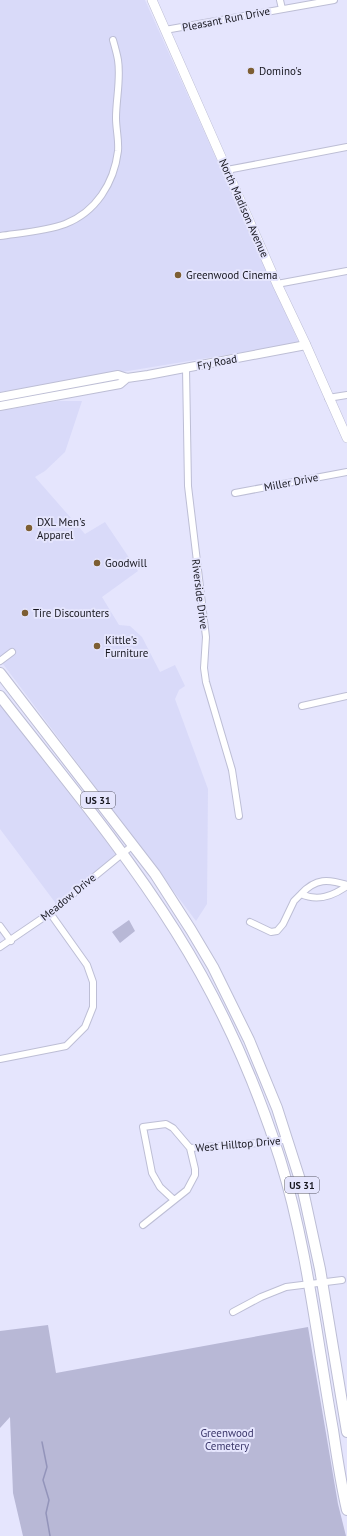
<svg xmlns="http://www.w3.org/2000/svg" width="347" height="1536" viewBox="0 0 347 1536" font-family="'PT Sans',sans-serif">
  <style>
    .built { fill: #d9daf9 }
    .green { fill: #b8b8d6 }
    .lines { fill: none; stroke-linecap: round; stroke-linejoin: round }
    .stream { stroke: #9394ba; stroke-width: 1.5 }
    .minor-casing { stroke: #bdbed5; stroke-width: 8 }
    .tertiary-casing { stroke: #bdbed5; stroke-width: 10 }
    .secondary-casing { stroke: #bdbed5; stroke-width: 10 }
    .primary-casing { stroke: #bdbed5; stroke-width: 12 }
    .minor { stroke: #fff; stroke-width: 6 }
    .tertiary { stroke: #fff; stroke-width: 8 }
    .secondary { stroke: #fff; stroke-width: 9 }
    .primary { stroke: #fff; stroke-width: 10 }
    .poi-dot { fill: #7d5e33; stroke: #e5e5fd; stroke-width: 1.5 }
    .labels { text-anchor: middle; stroke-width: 4; stroke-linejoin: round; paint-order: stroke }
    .shield { fill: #e5e5fd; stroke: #555562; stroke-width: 1 }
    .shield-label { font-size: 10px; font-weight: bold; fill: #17171f }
    .street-label { font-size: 11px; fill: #17171f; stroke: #e5e5fd }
    .poi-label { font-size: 11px; fill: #17171f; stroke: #e5e5fd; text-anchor: start }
    .park-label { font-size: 11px; fill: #3a3669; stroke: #e5e5fd }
  </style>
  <rect width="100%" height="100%" fill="#e5e5fd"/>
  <path class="built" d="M 0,0 L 145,0 L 299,343 L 0,392 Z
    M 58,401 L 82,401 L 65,452 L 45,471 L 35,477 L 85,534 L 105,522 L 138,571 L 102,597 L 119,625 L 130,626 L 142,637 L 160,672 L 175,665 L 185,686 L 179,690 L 175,699 L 208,789 L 207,904 L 196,921 L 0,660 L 0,411 Z
    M 0,704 L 116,854 L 57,905 L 0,829 Z"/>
  <path class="green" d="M 129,920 L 135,931 L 120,943 L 112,932 Z
    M 48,1325 L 56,1373 L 308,1327 L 338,1504 L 346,1536 L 23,1536 L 13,1493 L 10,1417 L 0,1428 L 0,1331 Z"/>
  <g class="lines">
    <path class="stream" d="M 42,1442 L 47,1467 L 43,1480 L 49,1500 L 46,1513 L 50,1536"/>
    <g class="minor-casing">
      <path id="minor" d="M 280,0 L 282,9
        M 165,30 L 334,0
        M 227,170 L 347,147
        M 0,236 C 20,233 47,231 65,224 C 96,212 114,183 118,151 C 119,140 116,129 116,118 C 116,99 121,79 118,60 C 117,54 115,47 113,40
        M 277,284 L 347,271
        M 186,368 L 188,486 L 206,637 L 204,668 L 206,682 L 232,770 L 239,816
        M 328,398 L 347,395
        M 235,493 L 347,472
        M 0,661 L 12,652
        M 302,706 L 347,696
        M 347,885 C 328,879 316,878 301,894 C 318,902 333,896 347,886
        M 250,922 L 271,932 L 277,931 L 283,924 L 294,901 L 301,894
        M 0,926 L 11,941
        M 0,947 L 50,913 L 133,845
        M 0,1059 L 66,1046 L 85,1027 L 93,1007 L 93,982 L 87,965 L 50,913
        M 190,1148 L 273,1142 L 287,1139
        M 143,1225 L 187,1190 L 195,1175 L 195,1169 L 190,1148 L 173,1128 L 166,1124 L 143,1127 L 152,1173 L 160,1187 L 174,1200
        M 233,1312 L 261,1297 L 286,1287 L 342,1280"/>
    </g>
    <g class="tertiary-casing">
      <path id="tertiary" d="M 0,397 L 118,375 L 127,378 L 148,375 L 306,345
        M 0,406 L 120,384 L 127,378"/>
    </g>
    <g class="secondary-casing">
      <path id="secondary" d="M 152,0 L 277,284 L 306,345 L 347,438"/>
    </g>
    <g class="primary-casing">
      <path id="primary" d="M 0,673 L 155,874 L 191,930 L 213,967 L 249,1040 L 277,1108 L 302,1186 L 320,1269 L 347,1432
        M 0,696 C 60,773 124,849 176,932 C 220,1002 255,1080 280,1159 C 307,1245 317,1341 333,1430 C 337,1457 341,1484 347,1510"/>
    </g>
    <use href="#minor" class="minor"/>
    <use href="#tertiary" class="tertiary"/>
    <use href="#secondary" class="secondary"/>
    <use href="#primary" class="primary"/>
  </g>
  <g class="poi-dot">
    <circle cx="251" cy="71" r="4"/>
    <circle cx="178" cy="275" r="4"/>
    <circle cx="29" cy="528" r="4"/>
    <circle cx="97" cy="563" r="4"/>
    <circle cx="25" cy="613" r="4"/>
    <circle cx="97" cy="646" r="4"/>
  </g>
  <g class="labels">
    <g class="shield">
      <rect x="81" y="792" width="34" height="16" rx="3"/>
      <rect x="285" y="1177" width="34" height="16" rx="3"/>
    </g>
    <g class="shield-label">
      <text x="98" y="804">US 31</text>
      <text x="302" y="1189">US 31</text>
    </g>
    <g class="street-label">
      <text transform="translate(226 19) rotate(-11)" y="4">Pleasant Run Drive</text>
      <text transform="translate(244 208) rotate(66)" y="4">North Madison Avenue</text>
      <text transform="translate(217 362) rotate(-11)" y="4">Fry Road</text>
      <text transform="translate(291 482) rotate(-11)" y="4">Miller Drive</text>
      <text transform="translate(200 594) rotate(83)" y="4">Riverside Drive</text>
      <text transform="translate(68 897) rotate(-39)" y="4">Meadow Drive</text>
      <text transform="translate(238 1144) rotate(-5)" y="4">West Hilltop Drive</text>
    </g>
    <g class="poi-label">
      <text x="259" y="75">Domino's</text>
      <text x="186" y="279">Greenwood Cinema</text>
      <text x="37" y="526">DXL Men's<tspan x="37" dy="13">Apparel</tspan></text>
      <text x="105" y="567">Goodwill</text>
      <text x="33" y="617">Tire Discounters</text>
      <text x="105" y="644">Kittle's<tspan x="105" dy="13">Furniture</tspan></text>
    </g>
    <g class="park-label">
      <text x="227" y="1437">Greenwood<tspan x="227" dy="13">Cemetery</tspan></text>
    </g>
  </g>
</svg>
